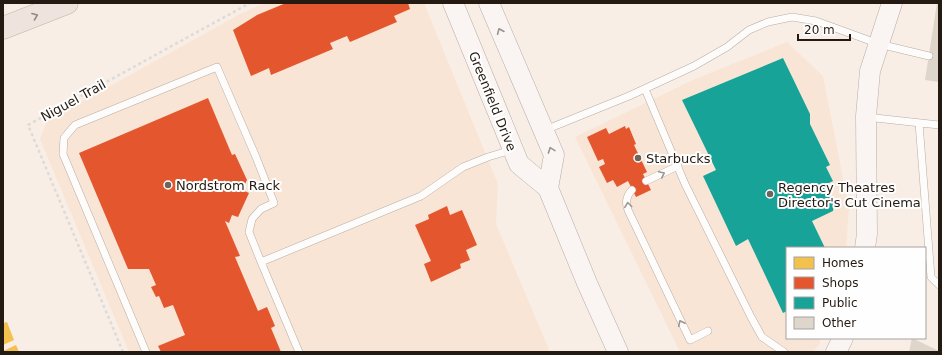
<svg xmlns="http://www.w3.org/2000/svg" width="942" height="355" viewBox="0 0 942 355" font-family="'DejaVu Sans',sans-serif">
  <style>
    .built { fill: #f9e5d5 }
    .homes { fill: #f2c14e }
    .shops { fill: #e4572e }
    .public { fill: #17a398 }
    .building { fill: #ded6ca }
    .lines { fill: none; stroke-linecap: round; stroke-linejoin: round }
    .lane-casing { stroke: #b6ada5; stroke-width: 8 }
    .secondary-casing { stroke: #b6ada5; stroke-width: 21 }
    .highway-casing { stroke: #c0b0a9; stroke-width: 23 }
    .path { stroke: #dedad8; stroke-width: 2.5; stroke-dasharray: 3 3; stroke-linecap: butt }
    .lane { stroke: #fefcfb; stroke-width: 7 }
    .secondary { stroke: #faf5f3; stroke-width: 20 }
    .highway { stroke: #efe3de; stroke-width: 22 }
    .oneway { stroke: #948982 }
    .oneway2 { stroke: #9a928d }
    .oneway3 { stroke: #9c9692 }
    .poi-dot { fill: #6e645c; stroke: #fefefe; stroke-width: 1.5 }
    .labels { text-anchor: middle; stroke-width: 4; stroke-linejoin: round; paint-order: stroke }
    .street-label { font-size: 13px; fill: #241a11; stroke: #fefefe }
    .poi-label { font-size: 13px; fill: #241a11; stroke: #fefefe; text-anchor: start }
  </style>
  <rect width="100%" height="100%" fill="#f8eee6"/>
  <path class="built" d="M 265,3 L 424,3 L 498,184 L 496,224 L 550,352 L 129,352 L 40,139 L 47,121 L 240,14 Z
    M 787,42 L 823,76 L 849,209 L 846,248 L 787,248 L 787,338 L 821,338 L 819,345 L 813,352 L 680,352 L 575,137 L 695,79 Z"/>
  <path class="homes" d="M 7,322 L 14,340 L 3,345 L 3,323 Z
    M 16,345 L 19,352 L 3,352 L 3,351 Z"/>
  <path class="shops" d="M 286,3 L 408,3 L 410,9 L 394,16 L 397,22 L 350,42 L 347,36 L 330,43 L 333,49 L 271,75 L 269,68 L 251,76 L 233,30 L 257,15 Z
    M 208,98 L 232,155 L 235,154 L 247,180 L 242,190 L 249,193 L 238,217 L 232,215 L 229,223 L 225,221 L 240,256 L 235,257 L 258,311 L 267,307 L 275,326 L 271,328 L 281,352 L 161,352 L 158,346 L 185,335 L 173,305 L 164,308 L 159,296 L 156,297 L 151,287 L 156,285 L 149,269 L 128,269 L 79,153 Z
    M 625,126 L 626,129 L 629,127 L 636,144 L 634,145 L 647,172 L 643,174 L 651,190 L 636,197 L 628,181 L 617,187 L 613,180 L 607,183 L 599,167 L 605,164 L 603,159 L 598,161 L 587,137 L 606,128 L 609,134 Z
    M 447,206 L 450,215 L 462,210 L 477,245 L 466,250 L 470,260 L 460,264 L 461,268 L 431,282 L 424,264 L 431,261 L 415,225 L 429,219 L 428,215 Z"/>
  <path class="public" d="M 783,58 L 810,114 L 810,124 L 830,165 L 826,167 L 833,181 L 825,185 L 834,203 L 833,211 L 812,221 L 825,248 L 787,248 L 787,311 L 783,313 L 748,239 L 736,246 L 703,176 L 716,170 L 682,100 Z"/>
  <path class="building" d="M 937,3 L 939,3 L 939,82 L 925,80 Z
    M 912,338 L 939,351 L 939,352 L 909,352 Z"/>
  <g class="lines">
    <g class="lane-casing">
      <path id="lane" d="M 645,89 L 685,184 L 751,317 L 762,337 L 784,352
        M 866,117 L 939,125
        M 919,123 L 931,277 L 939,285
        M 545,130 L 629,96 L 694,66 L 727,47 L 749,30 L 768,22 L 792,17 L 816,21 L 879,44 L 929,56
        M 646,181 L 678,166
        M 632,190 C 626,196 625,202 628,210 L 690,340 L 708,331
        M 261,262 L 421,196 L 463,167 L 488,157 L 511,150
        M 146,352 L 63,154 L 64,138 L 75,125 L 217,67 L 256,157 L 274,203 L 261,209 L 252,219 L 249,232 L 261,262 L 299,352"/>
    </g>
    <g class="secondary-casing">
      <path id="secondary" d="M 453,3 L 519,164 L 548,188 L 587,283 L 618,352
        M 489,3 L 554,155 L 548,188
        M 865,248 L 867,234 L 866,116 L 870,71 L 892,3
        M 836,352 L 843,338"/>
    </g>
    <g class="highway-casing">
      <path id="highway" d="M 3,28 L 67,3"/>
    </g>
    <path class="path" d="M 123,352 L 28,125 L 250,3"/>
    <use href="#lane" class="lane"/>
    <use href="#secondary" class="secondary"/>
    <use href="#highway" class="highway"/>
  </g>
  <defs><path id="oneway-chevron" d="M-2-3.5L2.5 0L-2 3.5" fill="none" stroke-width="1.6" stroke-linecap="round" stroke-linejoin="round"/></defs>
  <use class="oneway" href="#oneway-chevron" transform="translate(35 16) rotate(-21)"/>
  <g class="oneway2">
    <use href="#oneway-chevron" transform="translate(500 31) rotate(-113)"/>
    <use href="#oneway-chevron" transform="translate(551 150) rotate(-110)"/>
  </g>
  <g class="oneway3">
    <use href="#oneway-chevron" transform="translate(662 174) rotate(-25)"/>
    <use href="#oneway-chevron" transform="translate(628 205) rotate(-98)"/>
    <use href="#oneway-chevron" transform="translate(681 323) rotate(-115)"/>
  </g>
  <g class="poi-dot">
    <circle cx="638" cy="158" r="4"/>
    <circle cx="168" cy="185" r="4"/>
    <circle cx="770" cy="194" r="4"/>
  </g>
  <g class="labels">
    <g class="street-label">
      <text transform="translate(73 100) rotate(-29)" y="5">Niguel Trail</text>
      <text transform="translate(493 101) rotate(68)" y="5">Greenfield Drive</text>
    </g>
    <g class="poi-label">
      <text x="646" y="163">Starbucks</text>
      <text x="176" y="190">Nordstrom Rack</text>
      <text x="778" y="192">Regency Theatres<tspan x="778" dy="15">Director's Cut Cinema</tspan></text>
    </g>
  </g>
  <rect width="942" height="355" fill="none" stroke="#241a11" stroke-width="8"/>
  <rect x="786" y="247" width="140" height="92" fill="#fefefe" stroke="#a7a39f"/>
  <rect x="794" y="257" width="20" height="12" fill="#f2c14e" stroke="#a7a39f"/>
  <text x="822" y="267" font-size="12" fill="#241a11">Homes</text>
  <rect x="794" y="277" width="20" height="12" fill="#e4572e" stroke="#a7a39f"/>
  <text x="822" y="287" font-size="12" fill="#241a11">Shops</text>
  <rect x="794" y="297" width="20" height="12" fill="#17a398" stroke="#a7a39f"/>
  <text x="822" y="307" font-size="12" fill="#241a11">Public</text>
  <rect x="794" y="317" width="20" height="12" fill="#ded6ca" stroke="#a7a39f"/>
  <text x="822" y="327" font-size="12" fill="#241a11">Other</text>
  <path d="M798 34v6h52v-6" fill="none" stroke="#241a11" stroke-width="2"/>
  <text x="804" y="34" font-size="12" fill="#241a11" stroke="#fefefe" stroke-width="3" paint-order="stroke">20 m</text>
</svg>
